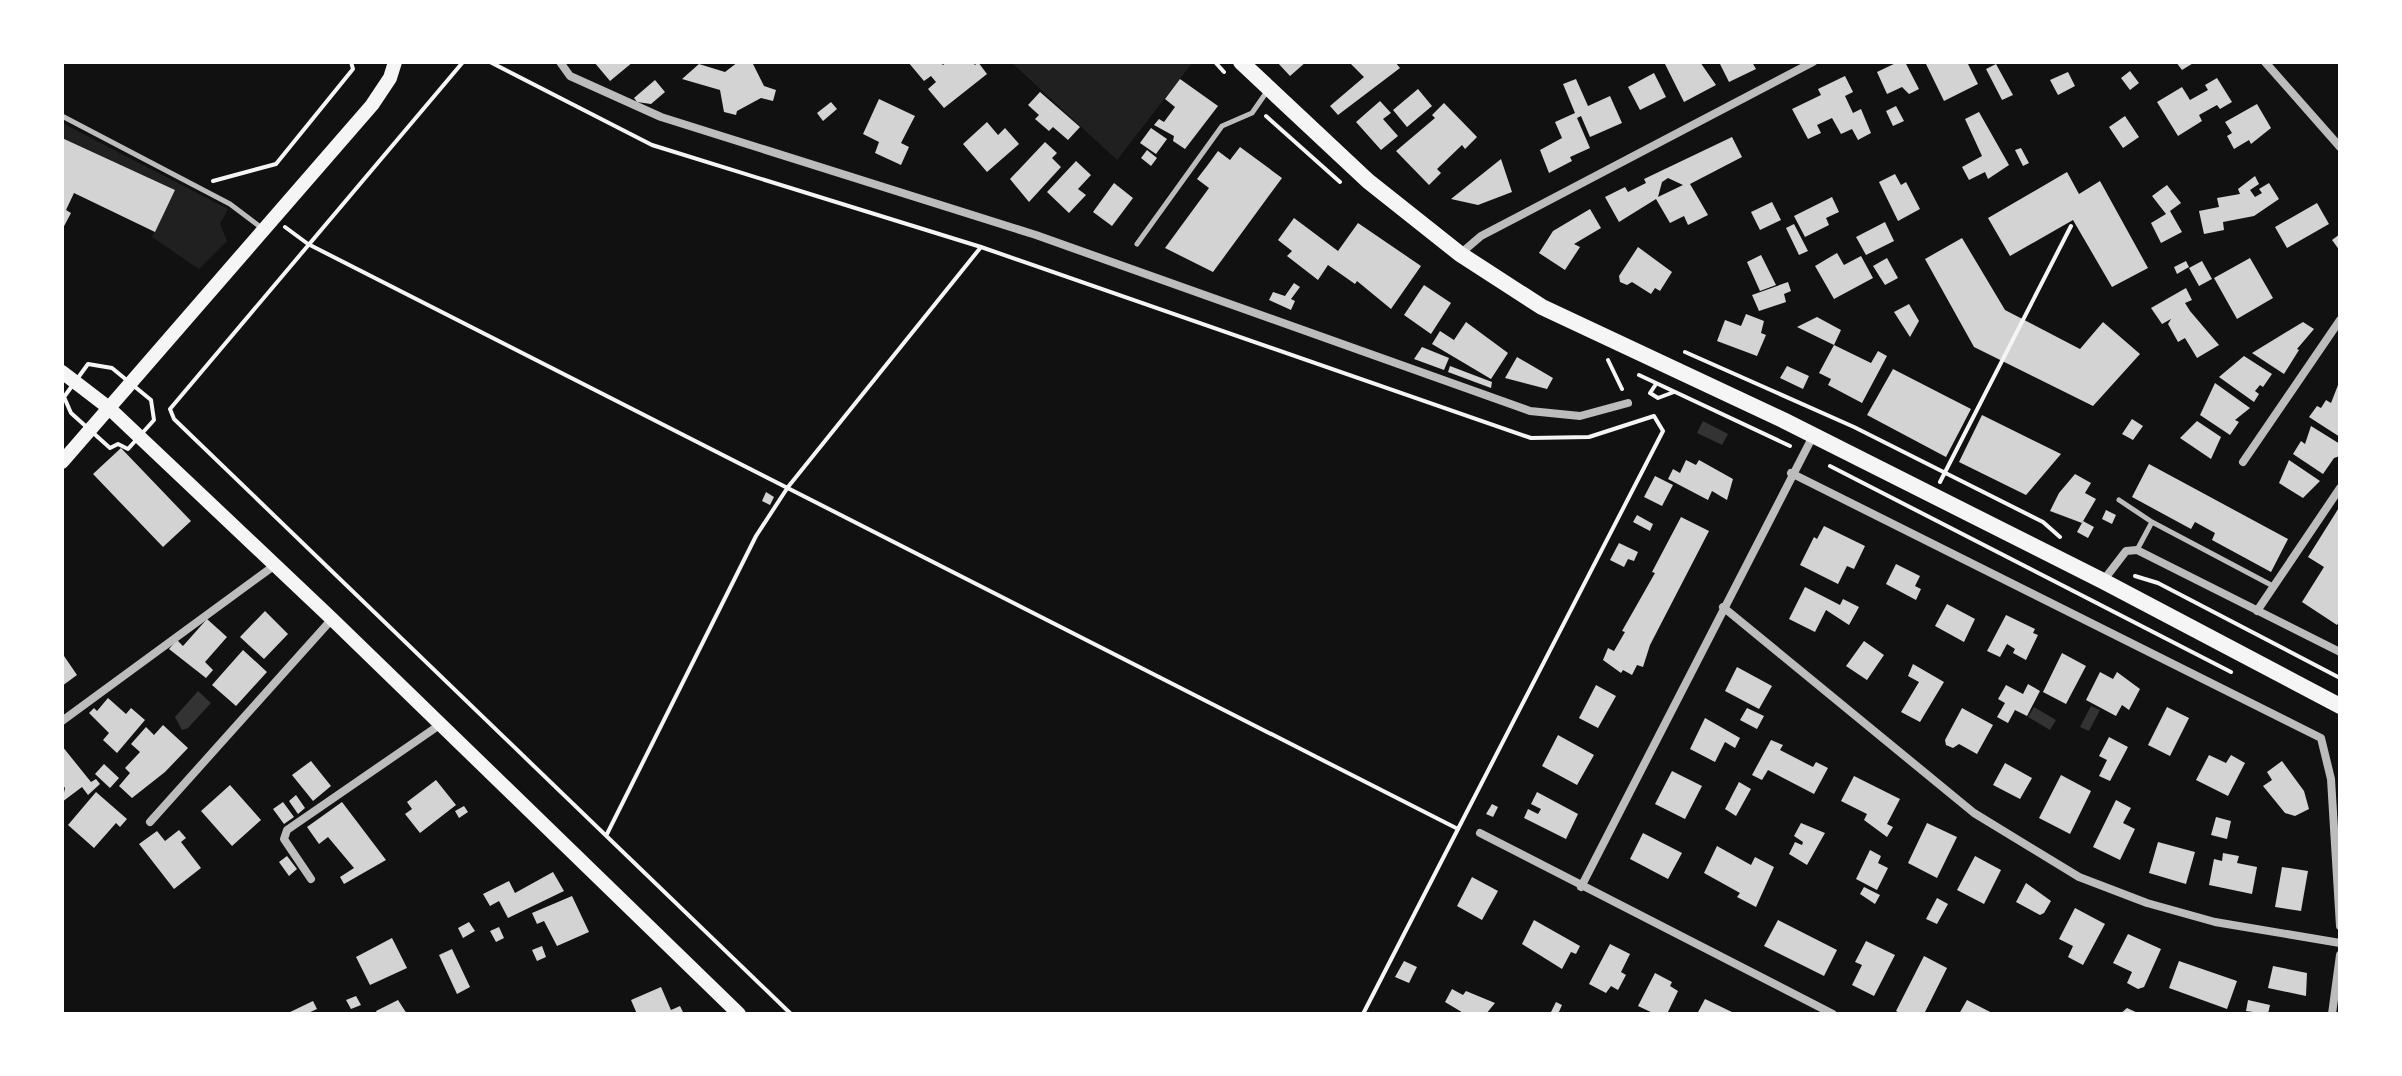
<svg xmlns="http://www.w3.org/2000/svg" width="2402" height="1076" viewBox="0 0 2402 1076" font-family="Manrope,sans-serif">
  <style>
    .green { fill: #202020 }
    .water { fill: #333 }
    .building { fill: #d3d3d3; fill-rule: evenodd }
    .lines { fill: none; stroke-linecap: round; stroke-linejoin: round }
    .path { stroke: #f5f5f5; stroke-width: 4 }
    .service { stroke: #bcbcbc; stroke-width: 5 }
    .minor { stroke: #bcbcbc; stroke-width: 8 }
    .secondary { stroke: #f5f5f5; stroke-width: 14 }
    .primary { stroke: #f5f5f5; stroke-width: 16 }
  </style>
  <rect width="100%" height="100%" fill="#111"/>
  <path class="green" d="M 1011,62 L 1193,62 L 1117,160 Z
    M 62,123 L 228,209 L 220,224 L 227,241 L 199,269 L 152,237 L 175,190 L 62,138 Z"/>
  <path class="water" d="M 1703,421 L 1728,434 L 1722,445 L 1697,433 Z
    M 198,691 L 211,703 L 188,728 L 182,730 L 175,717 Z
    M 2091,706 L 2100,710 L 2089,731 L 2080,727 Z
    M 2034,707 L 2056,720 L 2050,730 L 2028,717 Z"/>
  <path class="building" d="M 594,62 L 633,62 L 610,81 Z
    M 738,62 L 752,62 L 764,86 L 776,90 L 773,101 L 761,98 L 737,111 L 736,115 L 724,112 L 720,90 L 682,79 L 699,64 L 725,72 Z
    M 908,62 L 940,62 L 943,65 L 947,62 L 972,62 L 975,65 L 978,62 L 987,74 L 944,108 L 928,89 L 936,82 L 931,76 L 924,81 Z
    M 1277,62 L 1306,62 L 1290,76 Z
    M 1349,62 L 1395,62 L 1400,68 L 1338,115 L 1330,106 L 1364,77 Z
    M 1664,62 L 1700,62 L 1716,85 L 1684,102 Z
    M 1719,62 L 1752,62 L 1756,69 L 1729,82 Z
    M 1898,62 L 1905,62 L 1919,89 L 1909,94 L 1902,87 L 1887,94 L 1877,72 Z
    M 1925,62 L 1967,62 L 1978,84 L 1944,101 Z
    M 2176,62 L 2195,62 L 2182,70 Z
    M 1996,64 L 2013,95 L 2002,100 L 1986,69 Z
    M 2130,71 L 2139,83 L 2130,90 L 2121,78 Z
    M 2068,72 L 2075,86 L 2058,95 L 2050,80 Z
    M 1654,73 L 1666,97 L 1640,110 L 1628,87 Z
    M 1845,76 L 1853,92 L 1845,96 L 1853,113 L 1861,109 L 1871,133 L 1858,140 L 1852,129 L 1841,134 L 1832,118 L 1817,125 L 1821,133 L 1808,139 L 1792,109 L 1821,95 L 1818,89 Z
    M 2217,78 L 2232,102 L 2220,109 L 2217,105 L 2199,115 L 2202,121 L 2178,136 L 2157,102 L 2182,87 L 2190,100 L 2208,90 L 2205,85 Z
    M 1180,79 L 1218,106 L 1185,149 L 1173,141 L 1174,136 L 1154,125 L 1159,119 L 1164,122 L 1175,107 L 1165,99 Z
    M 1576,79 L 1588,106 L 1610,96 L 1622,123 L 1590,137 L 1581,116 L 1577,118 L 1590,148 L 1570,157 L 1572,161 L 1549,173 L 1540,150 L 1562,138 L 1555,122 L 1575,113 L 1563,84 Z
    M 655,80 L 665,92 L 651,104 L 637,102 L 634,98 Z
    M 1418,89 L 1432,106 L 1407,127 L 1393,110 Z
    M 1040,92 L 1080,127 L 1068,140 L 1053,127 L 1049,131 L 1035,119 L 1039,115 L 1028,105 Z
    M 879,99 L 915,116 L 901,143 L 909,147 L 901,165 L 875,153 L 879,142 L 863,134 Z
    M 1380,101 L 1391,113 L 1383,119 L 1398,136 L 1381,150 L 1356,122 Z
    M 831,102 L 837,109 L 823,121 L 817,113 Z
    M 1444,103 L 1477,137 L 1465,149 L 1462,145 L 1437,169 L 1441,173 L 1429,185 L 1396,151 L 1435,118 L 1432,115 Z
    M 2257,104 L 2271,128 L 2251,144 L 2249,140 L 2234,149 L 2227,136 L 2232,133 L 2225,122 Z
    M 1896,106 L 1904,121 L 1893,126 L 1886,111 Z
    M 1979,112 L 2009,165 L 1988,179 L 1985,172 L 1969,180 L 1962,167 L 1982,156 L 1965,119 Z
    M 2125,116 L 2139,137 L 2123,148 L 2109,127 Z
    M 987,122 L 998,135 L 1005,128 L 1019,144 L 987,172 L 963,144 Z
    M 1151,128 L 1167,139 L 1156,154 L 1140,143 Z
    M 1732,137 L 1742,157 L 1690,184 L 1708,215 L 1688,225 L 1684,216 L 1670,223 L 1656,199 L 1619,222 L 1605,197 L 1625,187 L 1628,192 L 1646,183 L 1644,179 ZM 1668,178 L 1683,185 L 1658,197 L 1662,182 Z
    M 62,138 L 175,190 L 155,232 L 74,193 L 66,210 L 71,213 L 62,230 Z
    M 1045,142 L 1057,153 L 1052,158 L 1061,167 L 1029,202 L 1010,179 Z
    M 1240,147 L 1282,178 L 1213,272 L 1165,248 L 1209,188 L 1197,179 L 1207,166 L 1218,151 L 1230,160 Z
    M 2021,148 L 2029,163 L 2023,166 L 2015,150 Z
    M 1147,150 L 1157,158 L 1151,166 L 1141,158 Z
    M 1501,159 L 1512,192 L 1478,205 L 1451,199 Z
    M 1076,161 L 1091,175 L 1078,189 L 1086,195 L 1069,213 L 1047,192 Z
    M 2067,172 L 2079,194 L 2100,181 L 2148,268 L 2112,287 L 2073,220 L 2010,256 L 1988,218 Z
    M 1895,174 L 1901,185 L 1906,182 L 1920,209 L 1898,221 L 1879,182 Z
    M 2255,176 L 2259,184 L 2250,190 L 2255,197 L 2262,193 L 2259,189 L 2269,183 L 2279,199 L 2254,216 L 2223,222 L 2224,230 L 2204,234 L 2199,211 L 2219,207 L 2217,198 L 2240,194 L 2238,189 Z
    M 1114,183 L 1133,198 L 1112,226 L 1093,212 Z
    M 2167,185 L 2181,203 L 2170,211 L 2182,232 L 2161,243 L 2151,223 L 2166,214 L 2152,196 Z
    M 1832,197 L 1839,212 L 1826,218 L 1829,225 L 1805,237 L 1794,216 Z
    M 1772,202 L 1781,220 L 1760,230 L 1751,212 Z
    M 2317,203 L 2329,224 L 2287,248 L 2275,227 Z
    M 1590,209 L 1601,228 L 1574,244 L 1580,247 L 1565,270 L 1539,253 L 1553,231 Z
    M 1294,218 L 1338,251 L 1358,223 L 1421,266 L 1391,309 L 1357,281 L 1355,284 L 1328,265 L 1318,280 L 1287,256 L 1292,251 L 1278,240 Z
    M 1885,222 L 1894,241 L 1866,255 L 1856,237 Z
    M 1794,224 L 1808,251 L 1799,255 L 1786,228 Z
    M 2340,234 L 2340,251 L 2332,240 Z
    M 1962,238 L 2005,310 L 2080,349 L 2103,322 L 2140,354 L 2093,406 L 1974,347 L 1925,259 Z
    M 1638,247 L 1672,272 L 1660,291 L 1655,288 L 1651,294 L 1632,282 L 1627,285 L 1620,282 L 1619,276 Z
    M 1837,253 L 1844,265 L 1861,256 L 1873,278 L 1834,299 L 1815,266 Z
    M 1761,255 L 1776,285 L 1760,291 L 1747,262 Z
    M 1887,258 L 1898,278 L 1885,285 L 1873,266 Z
    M 2250,258 L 2273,298 L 2237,319 L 2214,278 Z
    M 2186,261 L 2189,267 L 2177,274 L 2174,267 Z
    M 2202,261 L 2212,279 L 2199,286 L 2189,268 Z
    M 1788,282 L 1791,291 L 1784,294 L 1786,302 L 1759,311 L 1752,295 Z
    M 1294,283 L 1300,287 L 1291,299 L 1295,301 L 1291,310 L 1269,300 L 1273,292 L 1285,296 Z
    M 1424,285 L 1451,303 L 1431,334 L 1404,315 Z
    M 2186,288 L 2192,300 L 2185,303 L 2190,311 L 2219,345 L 2197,358 L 2185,338 L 2178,342 L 2168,324 L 2171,319 L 2162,324 L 2151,308 Z
    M 1909,304 L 1919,321 L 1910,337 L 1894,312 Z
    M 1746,314 L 1764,321 L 1761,333 L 1766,335 L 1757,356 L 1717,341 L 1725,320 L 1741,326 Z
    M 1817,317 L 1841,330 L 1834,345 L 1871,363 L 1878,351 L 1887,356 L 1862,403 L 1828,385 L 1831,379 L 1819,373 L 1834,345 L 1797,327 Z
    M 1466,322 L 1508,353 L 1491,379 L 1432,344 L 1440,331 L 1454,340 Z
    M 2303,322 L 2314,329 L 2297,349 L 2299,350 L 2284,374 L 2252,353 Z
    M 1422,347 L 1449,358 L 1444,370 L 1414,359 Z
    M 2244,356 L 2272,374 L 2263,387 L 2260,385 L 2255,391 L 2259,394 L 2254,402 L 2219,377 Z
    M 1517,357 L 1553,378 L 1547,389 L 1505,378 Z
    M 1450,366 L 1492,382 L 1491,388 L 1448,372 Z
    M 1787,366 L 1809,376 L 1803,389 L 1780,378 Z
    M 1893,369 L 1971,409 L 1946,457 L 1867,415 Z
    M 2340,380 L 2340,437 L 2309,417 L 2317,406 L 2321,408 L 2326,400 L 2331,403 Z
    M 2215,383 L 2250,408 L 2235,420 L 2239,422 L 2230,435 L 2200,415 Z
    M 1982,415 L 2061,454 L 2026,495 L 1959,462 Z
    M 2132,419 L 2143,426 L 2133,440 L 2122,434 Z
    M 2197,421 L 2221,437 L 2211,459 L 2180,438 Z
    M 2311,426 L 2340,444 L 2340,456 L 2334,458 L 2323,474 L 2293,454 L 2301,441 L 2305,444 Z
    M 121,448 L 191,521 L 163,547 L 93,474 Z
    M 1686,460 L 1696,465 L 1699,460 L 1733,479 L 1727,500 L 1712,491 L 1708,500 L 1668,479 L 1673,469 L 1680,473 Z
    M 2289,460 L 2320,481 L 2303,498 L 2279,483 Z
    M 2149,464 L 2288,539 L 2271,572 L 2212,540 L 2215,533 L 2195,522 L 2191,529 L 2132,497 Z
    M 2075,474 L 2091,483 L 2085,493 L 2096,499 L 2082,523 L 2050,511 L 2059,493 Z
    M 1655,476 L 1673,485 L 1662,506 L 1644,497 Z
    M 766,492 L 774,497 L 770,505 L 762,501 Z
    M 2340,506 L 2340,620 L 2337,625 L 2302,602 L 2324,567 L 2308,557 Z
    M 2106,510 L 2116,515 L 2112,524 L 2102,519 Z
    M 1637,515 L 1653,524 L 1650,531 L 1633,522 Z
    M 1681,517 L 1709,531 L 1650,645 L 1643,667 L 1637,665 L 1632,675 L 1623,670 L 1621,673 L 1603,660 L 1608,648 L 1614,651 L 1625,632 L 1622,631 L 1655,573 L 1652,572 Z
    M 2083,521 L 2094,527 L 2088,538 L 2077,532 Z
    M 1824,526 L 1865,546 L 1854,569 L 1847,566 L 1838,584 L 1800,565 L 1814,537 L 1817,539 Z
    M 1619,543 L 1638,552 L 1634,561 L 1628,559 L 1624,567 L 1610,560 Z
    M 1896,564 L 1920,576 L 1915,586 L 1921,589 L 1916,600 L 1886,584 Z
    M 1805,587 L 1840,605 L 1843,599 L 1859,607 L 1849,625 L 1826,610 L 1815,632 L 1789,619 Z
    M 1947,604 L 1975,619 L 1964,642 L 1935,626 Z
    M 265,611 L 288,634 L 264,659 L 240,637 Z
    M 2006,615 L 2035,629 L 2033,633 L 2038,635 L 2026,660 L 2013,653 L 2015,649 L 2007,644 L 2000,657 L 1987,651 Z
    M 207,619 L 227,637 L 205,662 L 213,670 L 206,678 L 169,649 L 177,640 L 183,646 Z
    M 1864,641 L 1884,655 L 1867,680 L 1846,666 Z
    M 243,650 L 267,672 L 236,706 L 212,685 Z
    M 62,653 L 77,675 L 62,686 Z
    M 2062,653 L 2086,666 L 2066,704 L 2043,692 Z
    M 1913,664 L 1944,682 L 1920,722 L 1901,712 L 1919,682 L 1908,676 Z
    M 1737,667 L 1772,686 L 1759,709 L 1725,691 Z
    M 2100,672 L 2113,679 L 2117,672 L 2140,689 L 2129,710 L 2122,705 L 2116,716 L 2086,700 Z
    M 2028,684 L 2040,691 L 2027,716 L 2015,710 L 2008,723 L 1997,717 L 2005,703 L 1998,699 L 2006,685 L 2023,694 Z
    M 1596,685 L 1616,696 L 1598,728 L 1579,718 Z
    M 108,698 L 126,714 L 131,708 L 145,720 L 117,753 L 103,740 L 109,733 L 89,713 L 94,708 L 97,711 Z
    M 2167,707 L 2189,718 L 2170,756 L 2148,745 Z
    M 1747,708 L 1764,716 L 1757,729 L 1740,720 Z
    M 1962,708 L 1993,725 L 1977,754 L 1959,744 L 1953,748 L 1946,745 L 1945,740 Z
    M 1705,718 L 1740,738 L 1735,748 L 1725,742 L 1715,762 L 1690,749 Z
    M 163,725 L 188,748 L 165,772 L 132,798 L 119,786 L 130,773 L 125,768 L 140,752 L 131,744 L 146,727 L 154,735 Z
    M 1558,735 L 1594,755 L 1577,785 L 1542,766 Z
    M 2109,737 L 2128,747 L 2110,781 L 2099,776 L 2107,760 L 2099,756 Z
    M 1771,740 L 1783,745 L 1780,750 L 1813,767 L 1816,762 L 1828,768 L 1814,794 L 1768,770 L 1762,780 L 1752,775 Z
    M 62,746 L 91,782 L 96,779 L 100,784 L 88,795 L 82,787 L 62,802 L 65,788 L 62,784 Z
    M 2209,755 L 2226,763 L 2231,755 L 2245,763 L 2228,796 L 2196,780 Z
    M 311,761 L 331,786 L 313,801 L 292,775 Z
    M 2282,761 L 2304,791 L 2309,809 L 2295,816 L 2285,813 L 2263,786 L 2272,780 L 2267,772 Z
    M 2005,763 L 2032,778 L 2020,799 L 1993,785 Z
    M 104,764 L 119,778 L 110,788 L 95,774 Z
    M 1672,771 L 1702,786 L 1685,819 L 1655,804 Z
    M 2061,775 L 2091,791 L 2070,834 L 2039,818 Z
    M 1854,776 L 1900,799 L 1887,824 L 1893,827 L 1887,837 L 1864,820 L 1867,814 L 1841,801 Z
    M 436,780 L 456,805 L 420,833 L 405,814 L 412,809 L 407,802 Z
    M 1739,782 L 1751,789 L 1736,816 L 1725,809 Z
    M 230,785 L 261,820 L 232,846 L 201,811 Z
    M 96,792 L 127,819 L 120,827 L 116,823 L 94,848 L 68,825 Z
    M 1537,792 L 1578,814 L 1566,839 L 1524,818 L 1528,809 L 1538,814 L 1541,809 L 1531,804 Z
    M 296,795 L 305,808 L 298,814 L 289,801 Z
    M 2116,800 L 2131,808 L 2123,823 L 2135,829 L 2120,860 L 2093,847 Z
    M 283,802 L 294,817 L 284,824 L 273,809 Z
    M 342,802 L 386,860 L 344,884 L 340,877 L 354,868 L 328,837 L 319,844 L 307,827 Z
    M 1492,804 L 1498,807 L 1493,817 L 1486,814 Z
    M 464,806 L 468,812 L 459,818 L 455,811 Z
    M 2216,817 L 2231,821 L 2227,839 L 2211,835 Z
    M 1801,823 L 1825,833 L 1807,865 L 1789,854 L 1795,842 L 1802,845 L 1803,842 L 1794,836 Z
    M 1927,823 L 1957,837 L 1937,878 L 1908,863 Z
    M 179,830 L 186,838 L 181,842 L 201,868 L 174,889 L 139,844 L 157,831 L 165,841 Z
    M 1643,833 L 1682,853 L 1668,879 L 1630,859 Z
    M 2158,842 L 2195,852 L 2186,884 L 2149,873 Z
    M 1717,846 L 1751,865 L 1755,857 L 1774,867 L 1756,907 L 1737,897 L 1740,893 L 1704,873 Z
    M 1870,850 L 1881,856 L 1878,863 L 1888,868 L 1877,890 L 1856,879 Z
    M 2223,853 L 2239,856 L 2237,863 L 2257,867 L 2252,894 L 2209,885 L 2214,859 L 2222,861 Z
    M 287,856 L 297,869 L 289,876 L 279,862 Z
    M 1975,856 L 2001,870 L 1984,904 L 1957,890 Z
    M 2282,867 L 2308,871 L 2301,911 L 2275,907 Z
    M 553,872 L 564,891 L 508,918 L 499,901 L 490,906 L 483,894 L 509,881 L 515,893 Z
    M 1472,877 L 1498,891 L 1482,920 L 1457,906 Z
    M 2026,883 L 2051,901 L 2044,913 L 2040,915 L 2016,902 Z
    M 1864,887 L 1880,895 L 1875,904 L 1860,894 Z
    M 572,896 L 589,932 L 557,946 L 544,921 L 537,924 L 532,913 Z
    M 1937,898 L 1948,904 L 1937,924 L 1926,919 Z
    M 2075,908 L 2105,924 L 2083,965 L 2068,957 L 2073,946 L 2059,939 Z
    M 1534,920 L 1580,946 L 1576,954 L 1571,952 L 1562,969 L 1522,944 Z
    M 1778,920 L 1837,950 L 1824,976 L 1764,946 Z
    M 469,922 L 475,931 L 463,938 L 458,928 Z
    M 499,927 L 504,938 L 496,942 L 490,931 Z
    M 2128,934 L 2161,949 L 2144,987 L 2138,989 L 2127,983 L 2132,972 L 2113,963 Z
    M 392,938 L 407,968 L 370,985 L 356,957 Z
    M 1866,941 L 1895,955 L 1874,996 L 1852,985 L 1862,965 L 1855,962 Z
    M 1610,944 L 1630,954 L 1621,972 L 1626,975 L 1618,990 L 1611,986 L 1606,993 L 1589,984 Z
    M 542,946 L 546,957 L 537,961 L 532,950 Z
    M 452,949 L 470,987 L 457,994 L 439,955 Z
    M 1924,956 L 1947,968 L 1924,1014 L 1901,1014 L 1896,1011 Z
    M 1404,961 L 1417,967 L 1409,983 L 1395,977 Z
    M 2179,961 L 2237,981 L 2227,1009 L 2169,988 Z
    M 2273,966 L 2307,973 L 2306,996 L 2268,988 Z
    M 1655,973 L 1672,982 L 1670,986 L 1678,991 L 1667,1014 L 1655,1014 L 1638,1006 Z
    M 661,987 L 671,1010 L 680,1006 L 684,1014 L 637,1014 L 631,1000 Z
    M 1452,989 L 1463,995 L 1466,991 L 1495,1003 L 1486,1014 L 1465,1014 L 1445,1002 Z
    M 356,996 L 361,1005 L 351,1009 L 346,1000 Z
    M 1705,999 L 1736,1014 L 1697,1014 Z
    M 398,1000 L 407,1014 L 378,1014 L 376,1011 Z
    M 1967,1000 L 1994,1014 L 1959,1014 Z
    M 2248,1000 L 2270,1005 L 2268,1014 L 2246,1011 Z
    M 313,1001 L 317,1009 L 306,1014 L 286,1014 Z
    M 1556,1002 L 1562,1005 L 1558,1014 L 1550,1014 Z
    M 2127,1008 L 2140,1014 L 2120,1014 Z"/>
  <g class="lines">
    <path class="path" d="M 463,62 L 170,409 L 174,419 L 791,1014
      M 1215,62 L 1224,72
      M 1266,116 L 1340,182
      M 213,181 L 276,164 L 353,69 L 351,62
      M 285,227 L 308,244 L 1458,829 L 1663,431 L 1654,416 L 1589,437 L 1531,438 L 981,247 L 652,145 L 490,62
      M 1685,352 L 1854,427 L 2043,522 L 2060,537
      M 1608,360 L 1622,389
      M 88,364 L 112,368 L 151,400 L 154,420 L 128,449 L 118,444 L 110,448 L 71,413 L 64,397 Z
      M 1639,375 L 1790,446
      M 1656,384 L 1650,393 L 1658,398 L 1674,392
      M 1830,466 L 2231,672
      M 1940,482 L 2071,226
      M 2135,576 L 2158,583 L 2340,678
      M 607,834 L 756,536 L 788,487 L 981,247
      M 1363,1014 L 1458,829"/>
    <path class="service" d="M 62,116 L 230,204 L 263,229
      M 1137,244 L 1222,126 L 1252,113 L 1268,90
      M 2119,500 L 2152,522 L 2273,586
      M 2137,550 L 2152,522"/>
    <path class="minor" d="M 560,62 L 570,76 L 661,117 L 1036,235 L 1530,411 L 1580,416 L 1628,403
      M 2265,62 L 2340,147
      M 1460,254 L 1481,236 L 1813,62
      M 2243,462 L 2340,320
      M 1791,473 L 2321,738 L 2331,779 L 2340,926
      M 2103,581 L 2126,551 L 2137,550 L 2340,652
      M 1723,607 L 1974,813 L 2079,877 L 2147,903 L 2215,922 L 2340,943
      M 2257,611 L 2340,488
      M 62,721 L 275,565
      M 150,822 L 332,619
      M 1480,833 L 1833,1014
      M 311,879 L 284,839 L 287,830 L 441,724
      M 1581,887 L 1813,436
      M 2332,1014 L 2340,955"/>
    <path class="secondary" d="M 62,372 L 109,408 L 332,619 L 739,1014
      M 62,462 L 372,105 L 390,78 L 395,62"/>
    <path class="primary" d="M 1241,62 L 1368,181 L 1460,254 L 1542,307 L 1783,420 L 2103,581 L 2340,706"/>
  </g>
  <rect width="2402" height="1076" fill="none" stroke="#ffffff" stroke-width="128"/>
</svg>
